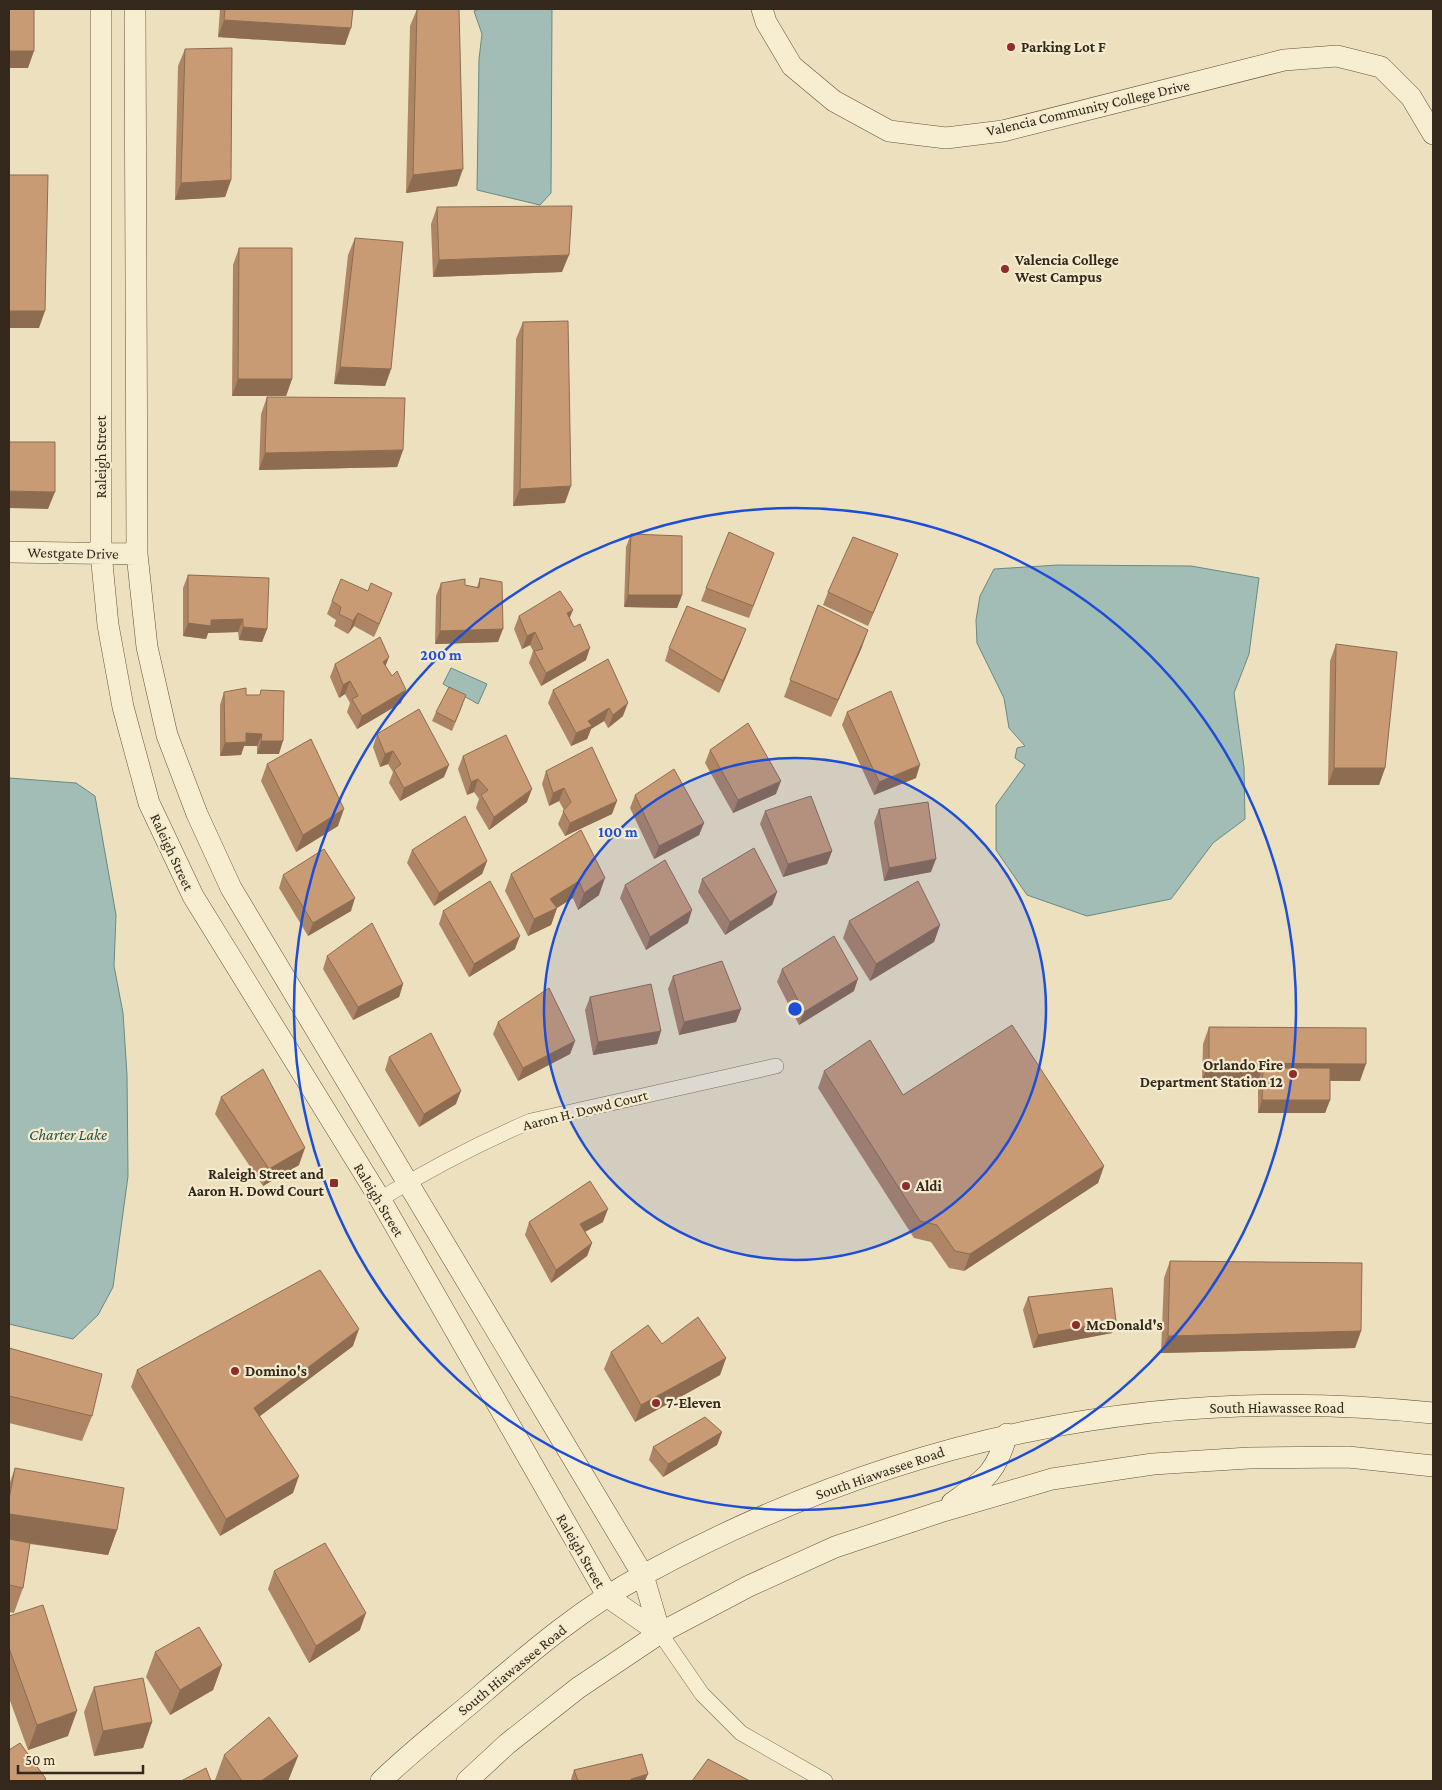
<svg xmlns="http://www.w3.org/2000/svg" width="1442" height="1790" viewBox="0 0 1442 1790" font-family="'Crimson Pro',serif">
  <style>
    .water { fill: #a1bdb6; stroke: #698a83 }
    .lines { fill: none; stroke-linecap: round; stroke-linejoin: round }
    .street-casing { stroke: #837057; stroke-width: 16 }
    .secondary-casing { stroke: #65513b; stroke-width: 22 }
    .street { stroke: #f7edd0; stroke-width: 15 }
    .secondary { stroke: #f7edd0; stroke-width: 21 }
    .wall { fill: #ad8564 }
    .shaded-wall { fill: #8d6c51 }
    .building { fill: #c99b74; stroke: #8d6c51 }
    .ring { fill: none; stroke: #1d4ed8; stroke-width: 2.5 }
    .poi-dot { fill: #902c29; stroke: #f4eacd; stroke-width: 2 }
    .labels { text-anchor: middle; stroke-width: 4.5; stroke-linejoin: round; paint-order: stroke }
    .poi-label { font-size: 15px; font-weight: bold; fill: #33281b; stroke: #f4eacd; text-anchor: start }
    .street-label { font-size: 15px; fill: #33281b; stroke: #f4eacd }
    .water-label { font-size: 16px; font-style: italic; fill: #2b5351; stroke: #f4eacd }
    .centre { fill: #1d4ed8; stroke: #f4eacd; stroke-width: 2.5 }
    .ring-label { font-size: 15px; text-anchor: middle; font-weight: bold; fill: #1d4ed8; stroke: #f4eacd; stroke-width: 4.5; stroke-linejoin: round; paint-order: stroke }
  </style>
  <rect width="100%" height="100%" fill="#ece0be"/>
  <path class="water" d="M 479,9 L 552,9 L 551,193 L 540,205 L 477,190 L 479,59 L 482,34 L 474,11 Z
    M 1058,565 L 1191,566 L 1259,578 L 1249,654 L 1234,693 L 1244,767 L 1245,819 L 1213,843 L 1171,899 L 1087,916 L 1027,895 L 996,850 L 996,805 L 1025,765 L 1015,758 L 1017,748 L 1025,746 L 1009,728 L 1004,698 L 977,643 L 976,620 L 980,596 L 994,569 Z
    M 451,668 L 487,684 L 478,704 L 443,684 Z
    M 9,778 L 76,783 L 95,796 L 116,915 L 114,966 L 123,1013 L 127,1075 L 128,1176 L 113,1287 L 98,1315 L 73,1339 L 9,1324 Z"/>
  <g class="lines">
    <g class="street-casing">
      <path id="street" d="M 380,1199 C 428,1170 479,1143 531,1121 L 776,1066
        M 660,1633 L 702,1694 L 741,1733 L 825,1781"/>
    </g>
    <g class="secondary-casing">
      <path id="secondary" d="M 101,9 L 101,553 L 108,625 L 123,707 L 149,803 L 193,896 L 380,1199 L 608,1597 L 660,1633
        M 135,9 L 137,554 L 147,647 L 167,735 L 197,814 L 231,888 L 643,1575 L 660,1633
        M 762,9 L 766,22 L 792,66 L 834,101 L 889,131 L 946,138 L 1003,131 L 1284,60 L 1337,56 L 1381,67 L 1411,97 L 1433,134
        M 9,552 L 137,554
        M 952,1503 C 984,1480 996,1474 1007,1434
        M 381,1781 C 413,1750 448,1723 482,1694 C 533,1650 585,1606 645,1574 C 894,1439 1151,1383 1433,1413
        M 467,1781 L 507,1744 L 578,1688 L 660,1633 L 749,1586 L 835,1547 L 940,1512 L 1052,1479 L 1153,1464 L 1249,1458 L 1348,1457 L 1433,1466"/>
    </g>
    <use href="#street" class="street"/>
    <use href="#secondary" class="secondary"/>
  </g>
  <path class="wall" d="M 220,9 L 353,9 L 345,45 L 218,37 Z
    M 417,9 L 457,186 L 406,193 L 410,26 Z
    M 185,49 L 231,180 L 225,197 L 175,200 L 178,66 Z
    M 437,207 L 562,272 L 433,277 L 431,224 Z
    M 355,238 L 391,369 L 385,386 L 334,384 L 348,255 Z
    M 239,248 L 292,379 L 286,396 L 232,396 L 233,265 Z
    M 523,322 L 565,503 L 513,506 L 516,339 Z
    M 267,397 L 403,450 L 397,467 L 259,470 L 261,414 Z
    M 631,534 L 682,595 L 677,608 L 624,607 L 626,547 Z
    M 774,553 L 749,618 L 701,601 L 706,588 Z
    M 898,554 L 868,626 L 823,605 L 828,592 Z
    M 188,575 L 267,629 L 262,642 L 239,640 L 238,632 L 208,633 L 206,639 L 183,636 L 183,588 Z
    M 480,578 L 498,642 L 435,644 L 436,596 L 441,583 L 477,587 Z
    M 332,601 L 387,606 L 374,637 L 354,626 L 348,634 L 334,626 L 336,620 L 327,614 Z
    M 818,605 L 862,647 L 831,717 L 784,697 Z
    M 519,616 L 570,618 L 586,660 L 541,686 L 529,663 L 533,651 L 530,645 L 522,649 L 514,629 Z
    M 741,642 L 719,693 L 665,661 L 669,648 Z
    M 1336,644 L 1385,768 L 1379,785 L 1328,785 L 1330,661 Z
    M 608,659 L 623,716 L 608,728 L 604,721 L 591,729 L 587,739 L 571,746 L 548,703 L 553,690 Z
    M 335,664 L 386,666 L 401,703 L 357,729 L 347,712 L 350,703 L 345,694 L 339,698 L 330,677 Z
    M 261,690 L 279,754 L 257,754 L 257,746 L 244,746 L 241,755 L 220,756 L 220,705 L 224,692 L 246,695 L 260,695 Z
    M 463,704 L 452,731 L 432,721 L 436,712 Z
    M 847,712 L 916,778 L 874,795 L 842,725 Z
    M 377,734 L 444,777 L 400,801 L 389,783 L 393,772 L 388,764 L 380,767 L 373,747 Z
    M 710,750 L 776,794 L 733,813 L 705,763 Z
    M 463,756 L 527,802 L 489,830 L 476,808 L 479,799 L 474,792 L 467,795 L 458,769 Z
    M 267,764 L 338,826 L 296,852 L 261,781 Z
    M 546,771 L 612,814 L 565,836 L 558,824 L 564,810 L 559,801 L 549,806 L 542,784 Z
    M 635,795 L 704,823 L 699,835 L 654,859 L 630,808 Z
    M 879,809 L 931,872 L 884,881 L 874,822 Z
    M 765,811 L 832,851 L 827,864 L 783,877 L 760,824 Z
    M 581,830 L 599,895 L 578,910 L 573,898 L 557,908 L 551,925 L 528,936 L 505,891 L 511,874 Z
    M 412,850 L 487,861 L 482,874 L 434,906 L 407,863 Z
    M 283,875 L 351,911 L 308,936 L 279,888 Z
    M 702,879 L 777,892 L 772,905 L 725,935 L 698,892 Z
    M 625,885 L 688,923 L 646,950 L 620,898 Z
    M 443,911 L 515,949 L 469,977 L 439,924 Z
    M 849,921 L 940,925 L 934,942 L 870,981 L 843,938 Z
    M 327,956 L 403,984 L 399,997 L 353,1020 L 323,969 Z
    M 782,969 L 854,991 L 799,1025 L 777,982 Z
    M 673,976 L 741,1009 L 736,1022 L 679,1035 L 668,989 Z
    M 590,997 L 661,1031 L 657,1044 L 593,1055 L 585,1010 Z
    M 498,1022 L 575,1041 L 570,1054 L 518,1081 L 493,1034 Z
    M 1209,1027 L 1360,1081 L 1330,1081 L 1330,1100 L 1325,1113 L 1258,1113 L 1258,1080 L 1202,1080 L 1203,1044 Z
    M 389,1057 L 456,1104 L 419,1127 L 385,1070 Z
    M 824,1071 L 903,1095 L 1104,1166 L 1098,1183 L 964,1271 L 949,1268 L 931,1242 L 914,1238 L 818,1088 Z
    M 221,1097 L 299,1165 L 263,1186 L 215,1114 Z
    M 529,1222 L 603,1222 L 585,1232 L 592,1243 L 587,1256 L 551,1283 L 525,1235 Z
    M 1170,1261 L 1361,1331 L 1355,1348 L 1161,1353 L 1164,1278 Z
    M 1028,1297 L 1116,1321 L 1112,1333 L 1033,1348 L 1023,1310 Z
    M 662,1344 L 726,1358 L 720,1375 L 635,1422 L 604,1369 L 611,1352 Z
    M 353,1346 L 260,1416 L 293,1493 L 220,1536 L 131,1387 L 137,1370 Z
    M 9,1348 L 92,1416 L 82,1441 L 9,1423 Z
    M 722,1432 L 717,1445 L 663,1477 L 649,1460 L 653,1447 Z
    M 15,1468 L 117,1530 L 108,1555 L 30,1544 L 23,1588 L 14,1613 L 9,1612 L 9,1485 Z
    M 274,1571 L 360,1630 L 309,1663 L 268,1589 Z
    M 9,1616 L 68,1736 L 28,1750 L 9,1698 Z
    M 155,1652 L 222,1665 L 213,1690 L 170,1715 L 146,1677 Z
    M 94,1687 L 152,1722 L 143,1748 L 94,1756 L 84,1712 Z
    M 224,1755 L 298,1756 L 288,1781 L 216,1781 L 215,1780 Z
    M 574,1770 L 645,1781 L 572,1781 L 571,1779 Z"/>
  <path class="shaded-wall" d="M 224,20 L 351,28 L 345,45 L 218,37 Z
    M 9,51 L 34,51 L 28,68 L 9,68 Z
    M 463,169 L 457,186 L 406,193 L 413,175 Z
    M 231,180 L 225,197 L 175,200 L 181,183 Z
    M 569,255 L 562,272 L 433,277 L 439,260 Z
    M 9,311 L 45,311 L 39,328 L 9,328 Z
    M 340,367 L 391,369 L 385,386 L 334,384 Z
    M 238,379 L 292,379 L 286,396 L 232,396 Z
    M 403,450 L 397,467 L 259,470 L 265,453 Z
    M 571,486 L 565,503 L 513,506 L 520,489 Z
    M 9,491 L 55,492 L 48,509 L 9,508 Z
    M 898,554 L 893,567 L 868,626 L 873,613 Z
    M 392,593 L 387,606 L 374,637 L 379,624 Z
    M 628,595 L 682,595 L 677,608 L 624,607 Z
    M 573,610 L 568,622 L 567,613 Z
    M 358,613 L 354,626 L 348,634 L 353,621 Z
    M 243,619 L 238,632 L 208,633 L 206,639 L 183,636 L 188,623 L 211,620 Z
    M 243,627 L 267,629 L 262,642 L 239,640 Z
    M 503,629 L 498,642 L 435,644 L 440,631 Z
    M 746,629 L 741,642 L 719,693 L 723,681 Z
    M 868,630 L 862,647 L 831,717 L 838,700 Z
    M 535,632 L 530,645 L 522,649 L 527,636 Z
    M 590,648 L 586,660 L 541,686 L 546,673 Z
    M 389,657 L 384,670 L 383,662 Z
    M 350,681 L 345,694 L 339,698 L 343,685 Z
    M 406,690 L 401,703 L 357,729 L 362,716 Z
    M 628,703 L 623,716 L 608,728 L 613,715 Z
    M 609,708 L 604,721 L 591,729 L 587,739 L 571,746 L 576,733 L 588,721 Z
    M 246,733 L 262,734 L 257,746 L 244,746 L 241,755 L 220,756 L 225,743 Z
    M 261,741 L 283,741 L 279,754 L 257,754 Z
    M 393,751 L 388,764 L 380,767 L 385,754 Z
    M 449,765 L 444,777 L 400,801 L 404,788 Z
    M 920,765 L 916,778 L 874,795 L 879,782 Z
    M 1334,768 L 1385,768 L 1379,785 L 1328,785 Z
    M 478,779 L 474,792 L 467,795 L 471,782 Z
    M 781,781 L 776,794 L 733,813 L 738,800 Z
    M 564,788 L 559,801 L 549,806 L 553,793 Z
    M 532,789 L 527,802 L 489,830 L 494,817 Z
    M 617,801 L 612,814 L 565,836 L 570,823 Z
    M 344,809 L 338,826 L 296,852 L 303,835 Z
    M 704,823 L 699,835 L 654,859 L 659,846 Z
    M 832,851 L 827,864 L 783,877 L 788,864 Z
    M 936,859 L 931,872 L 884,881 L 889,868 Z
    M 487,861 L 482,874 L 434,906 L 439,893 Z
    M 605,878 L 599,895 L 578,910 L 584,893 Z
    M 579,881 L 573,898 L 555,909 L 557,908 L 551,925 L 528,936 L 534,919 L 550,899 Z
    M 777,892 L 772,905 L 725,935 L 730,922 Z
    M 355,898 L 351,911 L 308,936 L 313,923 Z
    M 692,910 L 688,923 L 646,950 L 650,937 Z
    M 940,925 L 934,942 L 870,981 L 876,964 Z
    M 520,936 L 515,949 L 469,977 L 474,964 Z
    M 858,979 L 854,991 L 799,1025 L 804,1012 Z
    M 403,984 L 399,997 L 353,1020 L 358,1007 Z
    M 741,1009 L 736,1022 L 679,1035 L 684,1022 Z
    M 661,1031 L 657,1044 L 593,1055 L 598,1042 Z
    M 575,1041 L 570,1054 L 518,1081 L 523,1068 Z
    M 1209,1063 L 1366,1064 L 1360,1081 L 1263,1080 L 1263,1068 L 1258,1080 L 1202,1080 Z
    M 461,1091 L 456,1104 L 419,1127 L 424,1114 Z
    M 1262,1100 L 1330,1100 L 1325,1113 L 1258,1113 Z
    M 305,1148 L 299,1165 L 263,1186 L 269,1169 Z
    M 1104,1166 L 1098,1183 L 964,1271 L 970,1254 Z
    M 608,1209 L 603,1222 L 575,1237 L 580,1224 Z
    M 592,1243 L 587,1256 L 551,1283 L 556,1270 Z
    M 1116,1321 L 1112,1333 L 1033,1348 L 1038,1335 Z
    M 359,1329 L 353,1346 L 248,1425 L 254,1408 Z
    M 1361,1331 L 1355,1348 L 1161,1353 L 1168,1336 Z
    M 726,1358 L 720,1375 L 635,1422 L 641,1405 Z
    M 722,1432 L 717,1445 L 663,1477 L 668,1464 Z
    M 299,1476 L 293,1493 L 220,1536 L 226,1519 Z
    M 9,1514 L 117,1530 L 108,1555 L 9,1540 Z
    M 366,1613 L 360,1630 L 309,1663 L 316,1646 Z
    M 222,1665 L 213,1690 L 170,1715 L 180,1690 Z
    M 77,1711 L 68,1736 L 28,1750 L 37,1725 Z
    M 152,1722 L 143,1748 L 94,1756 L 103,1731 Z
    M 298,1756 L 288,1781 L 261,1781 Z
    M 648,1774 L 645,1781 L 630,1781 L 631,1779 Z"/>
  <path class="building" d="M 9,9 L 34,9 L 34,51 L 9,51 Z
    M 225,9 L 353,9 L 351,28 L 224,20 Z
    M 417,9 L 459,9 L 463,169 L 413,175 Z
    M 232,48 L 231,180 L 181,183 L 185,49 Z
    M 9,175 L 48,175 L 45,311 L 9,311 Z
    M 572,206 L 569,255 L 439,260 L 437,207 Z
    M 355,238 L 403,242 L 391,369 L 340,367 Z
    M 239,248 L 292,248 L 292,379 L 238,379 Z
    M 568,321 L 571,486 L 520,489 L 523,322 Z
    M 267,397 L 405,398 L 403,450 L 265,453 Z
    M 9,442 L 55,442 L 55,492 L 9,491 Z
    M 729,532 L 774,553 L 753,606 L 706,588 Z
    M 631,534 L 682,536 L 682,595 L 628,595 Z
    M 853,537 L 898,554 L 873,613 L 828,592 Z
    M 188,575 L 269,578 L 267,629 L 243,627 L 243,619 L 211,620 L 211,626 L 188,623 Z
    M 480,578 L 502,582 L 503,629 L 440,631 L 441,583 L 465,579 L 465,585 L 479,588 Z
    M 341,579 L 368,591 L 371,583 L 392,593 L 379,624 L 358,613 L 353,621 L 339,614 L 341,607 L 332,601 Z
    M 560,591 L 573,610 L 567,613 L 574,627 L 580,624 L 590,648 L 546,673 L 534,651 L 543,649 L 535,632 L 527,636 L 519,616 Z
    M 818,605 L 868,630 L 838,700 L 790,680 Z
    M 687,606 L 746,629 L 723,681 L 669,648 Z
    M 380,637 L 389,657 L 383,662 L 392,676 L 397,671 L 406,690 L 362,716 L 352,699 L 358,696 L 350,681 L 343,685 L 335,664 Z
    M 1336,644 L 1397,652 L 1385,768 L 1334,768 Z
    M 608,659 L 628,703 L 613,715 L 609,708 L 588,721 L 592,726 L 576,733 L 553,690 Z
    M 449,687 L 466,695 L 455,722 L 436,712 Z
    M 246,688 L 246,695 L 260,695 L 261,690 L 284,691 L 283,741 L 261,741 L 262,734 L 246,733 L 246,742 L 225,743 L 224,692 Z
    M 891,691 L 920,765 L 879,782 L 847,712 Z
    M 419,709 L 449,765 L 404,788 L 394,770 L 401,764 L 393,751 L 385,754 L 377,734 Z
    M 748,723 L 781,781 L 738,800 L 710,750 Z
    M 506,735 L 532,789 L 494,817 L 481,795 L 488,790 L 478,779 L 471,782 L 463,756 Z
    M 311,739 L 344,809 L 303,835 L 267,764 Z
    M 592,747 L 617,801 L 570,823 L 563,811 L 571,802 L 564,788 L 553,793 L 546,771 Z
    M 674,769 L 704,823 L 659,846 L 635,795 Z
    M 811,796 L 832,851 L 788,864 L 765,811 Z
    M 928,802 L 936,859 L 889,868 L 879,809 Z
    M 465,816 L 487,861 L 439,893 L 412,850 Z
    M 581,830 L 605,878 L 584,893 L 579,881 L 550,899 L 557,908 L 534,919 L 511,874 Z
    M 754,848 L 777,892 L 730,922 L 702,879 Z
    M 324,849 L 355,898 L 313,923 L 283,875 Z
    M 665,860 L 692,910 L 650,937 L 625,885 Z
    M 490,881 L 520,936 L 474,964 L 443,911 Z
    M 918,881 L 940,925 L 876,964 L 849,921 Z
    M 372,923 L 403,984 L 358,1007 L 327,956 Z
    M 834,936 L 858,979 L 804,1012 L 782,969 Z
    M 722,961 L 741,1009 L 684,1022 L 673,976 Z
    M 651,984 L 661,1031 L 598,1042 L 590,997 Z
    M 549,988 L 575,1041 L 523,1068 L 498,1022 Z
    M 1012,1025 L 1104,1166 L 970,1254 L 955,1251 L 937,1225 L 920,1221 L 824,1071 L 870,1040 L 903,1095 Z
    M 1209,1027 L 1366,1028 L 1366,1064 L 1209,1063 Z
    M 431,1033 L 461,1091 L 424,1114 L 389,1057 Z
    M 1263,1068 L 1330,1068 L 1330,1100 L 1262,1100 Z
    M 263,1069 L 305,1148 L 269,1169 L 221,1097 Z
    M 590,1181 L 608,1209 L 580,1224 L 592,1243 L 556,1270 L 529,1222 Z
    M 1170,1261 L 1362,1263 L 1361,1331 L 1168,1336 Z
    M 320,1270 L 359,1329 L 254,1408 L 299,1476 L 226,1519 L 137,1370 Z
    M 1112,1288 L 1116,1321 L 1038,1335 L 1028,1297 Z
    M 698,1317 L 726,1358 L 641,1405 L 611,1352 L 648,1325 L 662,1344 Z
    M 9,1348 L 102,1374 L 92,1416 L 9,1396 Z
    M 705,1417 L 722,1432 L 668,1464 L 653,1447 Z
    M 15,1468 L 124,1488 L 117,1530 L 9,1514 L 9,1499 Z
    M 9,1539 L 30,1543 L 23,1588 L 9,1585 Z
    M 325,1543 L 366,1613 L 316,1646 L 274,1571 Z
    M 43,1605 L 77,1711 L 37,1725 L 9,1648 L 9,1616 Z
    M 199,1627 L 222,1665 L 180,1690 L 155,1652 Z
    M 143,1678 L 152,1722 L 103,1731 L 94,1687 Z
    M 269,1717 L 298,1756 L 261,1781 L 242,1781 L 224,1755 Z
    M 20,1743 L 46,1779 L 43,1781 L 9,1781 L 9,1750 Z
    M 642,1754 L 648,1774 L 631,1779 L 631,1781 L 578,1781 L 574,1770 Z
    M 708,1759 L 750,1781 L 692,1781 Z
    M 206,1768 L 211,1781 L 181,1781 Z"/>
  <circle cx="795" cy="1009" r="251" fill="#1d4ed8" fill-opacity=".12"/>
  <g class="ring">
    <circle cx="795" cy="1009" r="251"/>
    <circle cx="795" cy="1009" r="501"/>
  </g>
  <g class="poi-dot">
    <circle cx="1011" cy="47" r="5"/>
    <circle cx="1005" cy="269" r="5"/>
    <circle cx="1293" cy="1074" r="5"/>
    <rect x="329" y="1178" width="10" height="10" rx="2.5"/>
    <circle cx="906" cy="1186" r="5"/>
    <circle cx="1076" cy="1325" r="5"/>
    <circle cx="235" cy="1371" r="5"/>
    <circle cx="656" cy="1403" r="5"/>
  </g>
  <g class="labels">
    <g class="poi-label">
      <text x="1021" y="52">Parking Lot F</text>
      <text x="1015" y="265">Valencia College<tspan x="1015" dy="17">West Campus</tspan></text>
      <text x="1283" y="1070" text-anchor="end">Orlando Fire<tspan x="1283" dy="17">Department Station 12</tspan></text>
      <text x="324" y="1179" text-anchor="end">Raleigh Street and<tspan x="324" dy="17">Aaron H. Dowd Court</tspan></text>
      <text x="916" y="1191">Aldi</text>
      <text x="1086" y="1330">McDonald's</text>
      <text x="245" y="1376">Domino's</text>
      <text x="666" y="1408">7-Eleven</text>
    </g>
    <g class="street-label">
      <text transform="translate(1088 108) rotate(-13)" y="5">Valencia Community College Drive</text>
      <text transform="translate(101 457) rotate(-90)" y="5">Raleigh Street</text>
      <text transform="translate(73 553) rotate(1)" y="5">Westgate Drive</text>
      <text transform="translate(172 852) rotate(65)" y="5">Raleigh Street</text>
      <text transform="translate(585 1110) rotate(-14)" y="5">Aaron H. Dowd Court</text>
      <text transform="translate(379 1200) rotate(59)" y="5">Raleigh Street</text>
      <text x="1277" y="1413">South Hiawassee Road</text>
      <text transform="translate(880 1473) rotate(-19)" y="5">South Hiawassee Road</text>
      <text transform="translate(581 1551) rotate(60)" y="5">Raleigh Street</text>
      <text transform="translate(512 1670) rotate(-39)" y="5">South Hiawassee Road</text>
    </g>
    <g class="water-label">
      <text x="68" y="1140">Charter Lake</text>
    </g>
  </g>
  <circle cx="795" cy="1009" r="8" class="centre"/>
  <g class="ring-label">
    <text x="441" y="660">200 m</text>
    <text x="618" y="837">100 m</text>
  </g>
  <rect width="1442" height="1790" fill="none" stroke="#33281b" stroke-width="20"/>
  <path d="M18 1765v8h125v-8" fill="none" stroke="#33281b" stroke-width="2.5"/>
  <text x="25" y="1765" font-size="15" fill="#33281b" stroke="#f4eacd" stroke-width="4" paint-order="stroke">50 m</text>
</svg>
